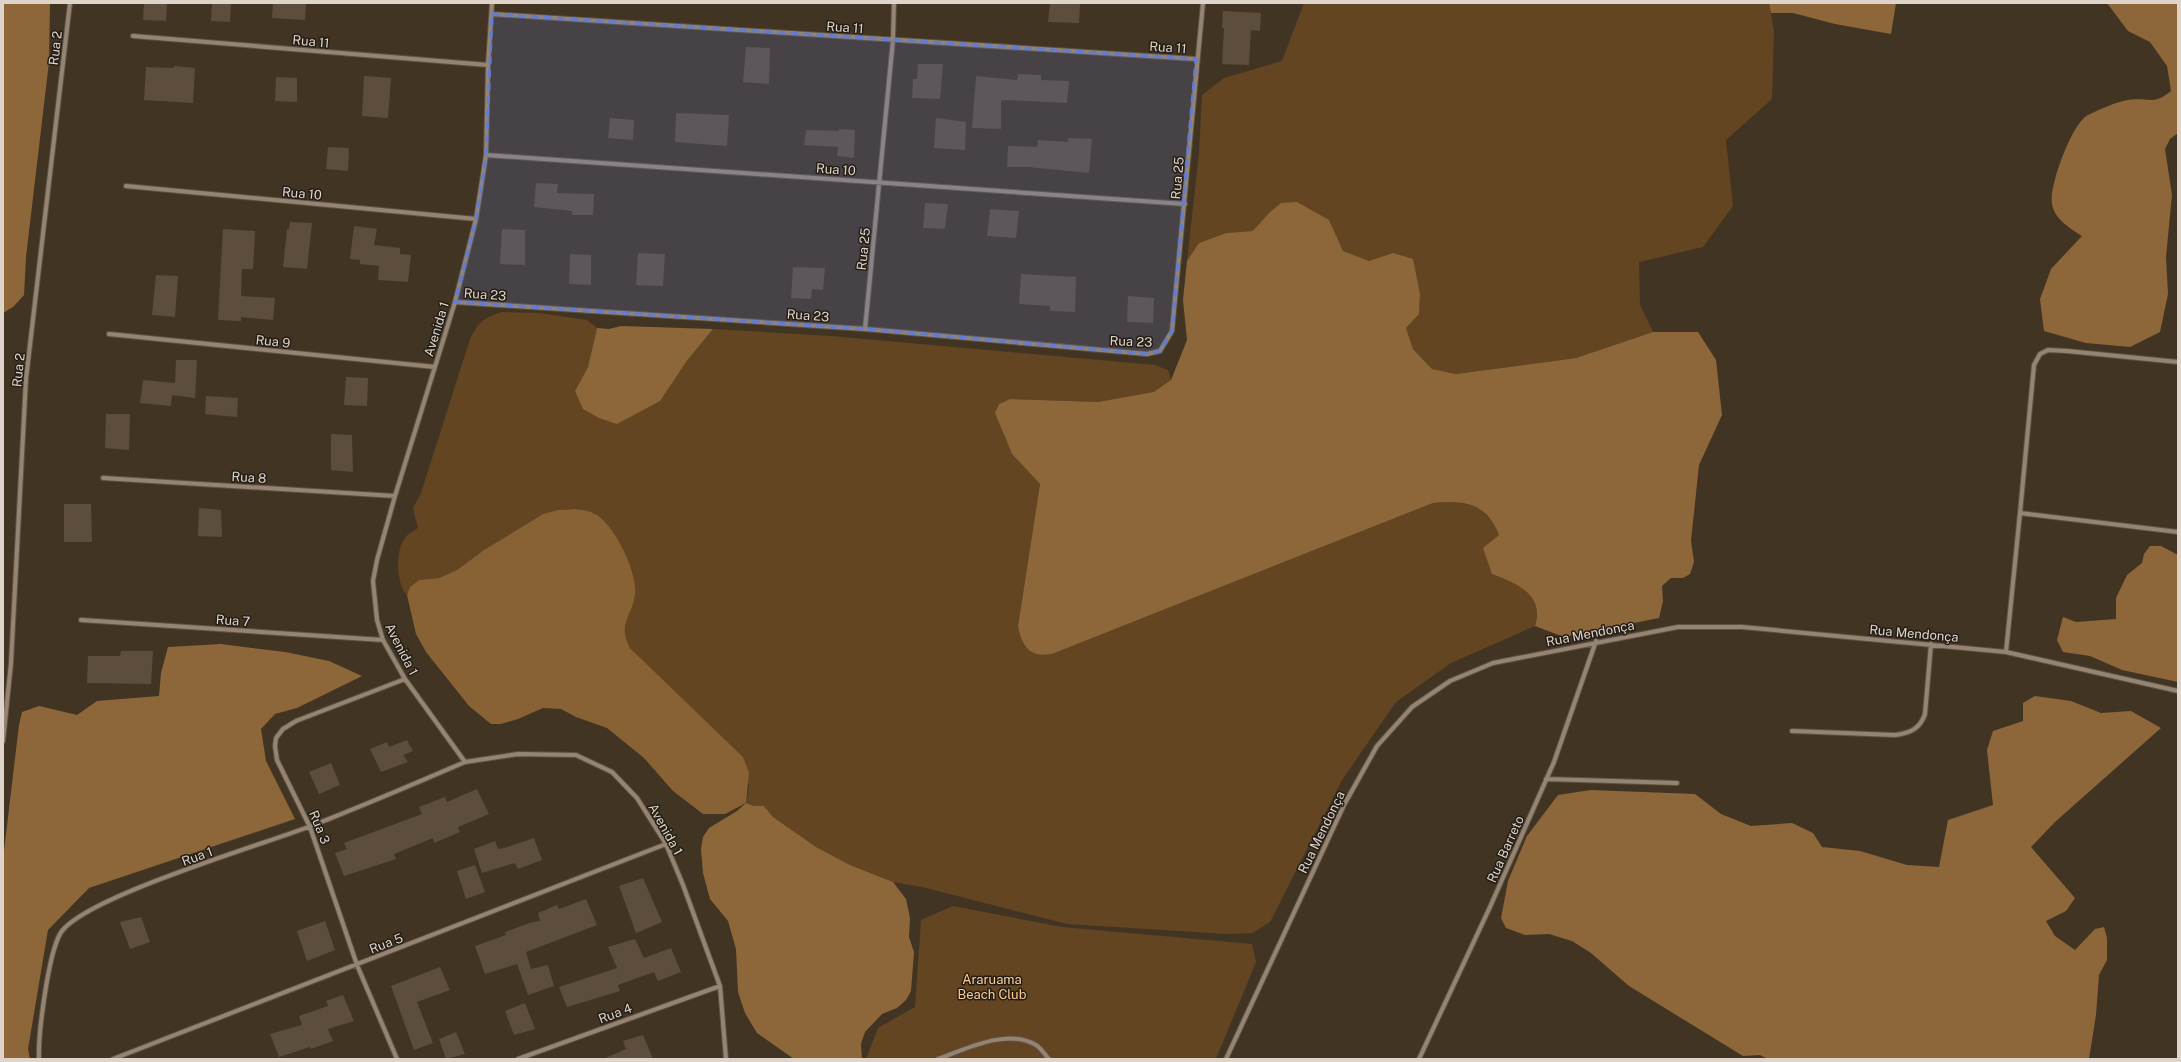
<svg xmlns="http://www.w3.org/2000/svg" width="2181" height="1062" viewBox="0 0 2181 1062" font-family="'Public Sans',sans-serif">
  <style>
    .green { fill: #634521 }
    .forest { fill: #8d673a }
    .water { fill: #886235 }
    .building { fill: #5d4d3c }
    .lines { fill: none; stroke-linecap: round; stroke-linejoin: round }
    .street-casing { stroke: #5f5244; stroke-width: 6 }
    .street { stroke: #958471; stroke-width: 4 }
    .marked { fill: #617dd3; fill-opacity: 0.2; stroke: #617dd3; stroke-width: 3; stroke-dasharray: 8 5; stroke-linejoin: round }
    .labels { text-anchor: middle; stroke-width: 3; stroke-linejoin: round; paint-order: stroke }
    .street-label { font-size: 13px; fill: #ded4ca; stroke: #241d15 }
    .park-label { font-size: 13px; fill: #fece99; stroke: #241d15 }
  </style>
  <rect width="100%" height="100%" fill="#423423"/>
  <path class="green" d="M 1304,3 L 1769,3 L 1774,31 L 1772,99 L 1726,140 L 1733,206 L 1703,247 L 1639,262 L 1640,305 L 1653,332 L 1576,358 L 1456,374 L 1432,369 L 1413,349 L 1406,328 L 1419,313 L 1420,294 L 1393,253 L 1369,261 L 1342,251 L 1329,220 L 1269,213 L 1254,231 L 1226,233 L 1199,243 L 1187,261 L 1199,153 L 1202,95 L 1224,78 L 1282,61 Z
    M 502,312 L 539,313 L 587,320 L 597,328 L 588,367 L 575,391 L 686,362 L 713,329 L 831,336 L 1155,365 L 1168,370 L 1171,380 L 1154,393 L 1098,402 L 1010,399 L 999,404 L 995,413 L 1012,454 L 1040,484 L 1018,626 C 1022,647 1030,658 1052,654 L 1433,503 L 1454,501 L 1470,505 L 1481,510 L 1494,523 L 1499,535 L 1492,574 C 1516,583 1545,595 1535,626 L 1451,663 L 1396,702 L 1342,780 L 1270,922 L 1253,933 L 1227,934 L 1067,924 L 922,887 L 893,882 L 850,865 L 816,847 L 773,817 L 764,806 L 754,806 L 746,803 L 749,787 L 743,757 L 630,648 L 625,638 L 625,619 L 635,595 L 632,576 L 620,543 L 594,513 L 575,509 L 558,510 L 543,514 L 484,550 L 457,570 L 439,578 L 419,580 L 410,587 L 407,595 C 396,585 395,550 405,538 C 408,533 413,532 418,528 L 413,508 L 421,493 L 470,339 C 479,322 483,318 502,312 Z
    M 953,906 L 1062,927 L 1252,944 L 1256,962 L 1216,1059 L 866,1059 L 878,1028 L 915,1007 L 921,920 Z"/>
  <path class="forest" d="M 3,3 L 50,3 L 49,62 L 26,257 L 24,295 L 13,307 L 3,313 Z
    M 1769,3 L 1896,3 L 1891,34 L 1835,24 L 1793,13 L 1771,13 Z
    M 2107,3 L 2178,3 L 2178,133 L 2170,139 L 2165,149 L 2172,195 L 2166,257 L 2168,294 L 2160,332 L 2130,347 L 2086,343 L 2044,331 L 2040,299 L 2051,269 L 2082,236 C 2070,228 2055,220 2052,204 C 2049,186 2072,123 2088,115 C 2099,110 2115,102 2128,100 C 2148,97 2153,106 2171,91 L 2167,66 L 2150,42 L 2128,31 Z
    M 1297,202 L 1329,220 L 1343,251 L 1369,261 L 1393,253 L 1413,259 L 1420,294 L 1419,314 L 1406,328 L 1413,349 L 1432,369 L 1456,374 L 1576,358 L 1653,332 L 1698,332 L 1716,360 L 1722,415 L 1699,465 L 1691,541 L 1694,562 L 1690,574 L 1683,578 L 1671,578 L 1662,586 L 1663,601 L 1659,618 L 1564,637 L 1535,626 C 1545,595 1516,583 1492,574 L 1483,548 L 1499,535 C 1487,503 1463,500 1433,503 L 1052,654 C 1030,658 1022,647 1018,626 L 1040,484 L 1012,454 L 995,413 L 999,404 L 1010,399 L 1098,402 L 1154,392 L 1171,380 L 1187,340 L 1183,300 L 1187,261 L 1199,243 L 1226,233 L 1253,231 L 1269,213 L 1281,203 Z
    M 621,326 L 713,329 L 686,362 L 660,401 L 617,424 L 599,418 L 583,409 L 575,391 L 588,367 L 597,328 L 609,329 Z
    M 2150,546 L 2161,546 L 2178,555 L 2178,682 L 2122,670 L 2090,656 L 2063,652 L 2057,640 L 2063,617 L 2076,622 L 2116,619 L 2116,598 L 2127,575 L 2142,563 L 2144,554 Z
    M 221,644 L 285,652 L 329,661 L 362,676 L 297,708 L 275,714 L 261,729 L 266,761 L 295,819 L 89,888 L 48,930 L 28,1049 L 30,1059 L 3,1059 L 3,859 L 19,725 L 22,712 L 39,706 L 77,715 L 97,701 L 159,696 L 161,673 L 168,647 Z
    M 2035,696 L 2071,701 L 2101,713 L 2131,711 L 2161,728 L 2055,822 L 2031,847 L 2075,898 L 2066,911 L 2046,921 L 2055,936 L 2075,950 L 2095,929 L 2104,927 L 2107,938 L 2107,960 L 2099,975 L 2096,1015 L 2089,1059 L 1768,1059 L 1760,1055 L 1743,1056 L 1629,986 L 1591,953 L 1572,941 L 1549,934 L 1525,935 L 1506,928 L 1501,918 L 1508,881 L 1527,836 L 1558,795 L 1591,790 L 1695,794 L 1721,814 L 1751,826 L 1792,823 L 1813,833 L 1822,847 L 1860,851 L 1907,865 L 1939,867 L 1948,820 L 1993,805 L 1987,750 L 1993,731 L 2023,721 L 2023,703 Z
    M 746,803 L 754,806 L 764,806 L 773,817 L 816,847 L 850,865 L 893,882 L 906,899 L 910,918 L 909,937 L 914,952 L 911,991 L 906,1000 L 897,1008 L 882,1014 L 865,1032 L 861,1044 L 862,1059 L 794,1059 L 757,1033 L 745,1013 L 738,992 L 736,949 L 728,921 L 710,899 L 703,873 L 701,849 L 703,837 L 709,828 L 737,811 Z"/>
  <path class="water" d="M 575,509 C 581,510 588,510 593,513 C 614,522 638,573 635,595 C 632,617 617,623 630,648 L 743,757 L 749,773 L 746,803 L 725,814 L 703,814 L 673,791 L 644,758 L 607,728 L 576,717 L 561,709 L 543,708 L 518,719 L 501,724 L 491,724 L 469,706 L 426,652 L 416,634 L 407,595 L 410,587 L 419,580 L 439,578 L 457,570 L 484,550 L 543,514 L 558,510 Z"/>
  <path class="building" d="M 144,3 L 167,3 L 166,21 L 143,20 Z
    M 212,3 L 231,3 L 230,22 L 211,21 Z
    M 273,3 L 306,3 L 305,20 L 272,18 Z
    M 1050,3 L 1080,3 L 1079,23 L 1048,22 Z
    M 1223,11 L 1261,13 L 1260,31 L 1251,30 L 1249,65 L 1222,64 L 1224,28 L 1222,28 Z
    M 746,47 L 770,48 L 769,84 L 743,82 Z
    M 918,64 L 943,64 L 940,99 L 912,98 L 913,79 L 917,79 Z
    M 174,66 L 195,68 L 193,103 L 144,100 L 146,67 L 174,68 Z
    M 1018,74 L 1041,75 L 1041,80 L 1069,81 L 1067,103 L 1004,100 L 1001,101 L 1001,129 L 972,128 L 976,76 L 1017,80 Z
    M 364,76 L 391,78 L 388,118 L 362,116 Z
    M 276,77 L 297,78 L 297,102 L 275,101 Z
    M 676,113 L 729,115 L 727,146 L 675,142 Z
    M 610,118 L 634,120 L 633,140 L 608,138 Z
    M 936,118 L 966,122 L 965,150 L 934,148 Z
    M 839,129 L 855,130 L 854,158 L 837,156 L 838,147 L 804,145 L 806,130 L 839,131 Z
    M 1068,138 L 1092,139 L 1089,173 L 1028,167 L 1007,167 L 1008,146 L 1037,147 L 1038,140 L 1068,142 Z
    M 328,147 L 349,148 L 348,171 L 326,169 Z
    M 536,183 L 558,184 L 557,193 L 594,194 L 593,215 L 572,215 L 572,211 L 534,207 Z
    M 925,203 L 948,204 L 945,229 L 923,228 Z
    M 990,209 L 1019,211 L 1016,238 L 987,236 Z
    M 290,222 L 312,223 L 307,269 L 283,267 L 287,229 L 289,229 Z
    M 354,226 L 377,229 L 374,245 L 400,248 L 400,254 L 411,255 L 408,282 L 378,280 L 379,266 L 360,264 L 360,260 L 350,259 Z
    M 223,229 L 255,231 L 253,269 L 242,269 L 241,296 L 275,298 L 273,320 L 241,317 L 241,321 L 218,320 Z
    M 502,229 L 525,230 L 525,265 L 500,264 Z
    M 638,253 L 665,254 L 663,286 L 636,285 Z
    M 570,254 L 591,255 L 591,285 L 569,284 Z
    M 793,267 L 825,268 L 823,290 L 812,289 L 811,299 L 791,298 Z
    M 1021,274 L 1076,277 L 1075,312 L 1050,311 L 1050,306 L 1019,304 Z
    M 156,275 L 178,276 L 175,317 L 152,315 Z
    M 1128,296 L 1154,298 L 1153,323 L 1127,322 Z
    M 176,360 L 197,360 L 195,398 L 172,395 L 171,406 L 140,403 L 143,380 L 175,383 Z
    M 346,377 L 368,378 L 367,406 L 344,405 Z
    M 206,396 L 238,398 L 237,417 L 205,414 Z
    M 106,414 L 130,414 L 129,450 L 105,448 Z
    M 331,434 L 352,435 L 353,472 L 331,470 Z
    M 64,504 L 91,504 L 92,542 L 64,542 Z
    M 199,508 L 221,510 L 222,537 L 198,536 Z
    M 121,651 L 153,651 L 151,684 L 87,683 L 88,656 L 120,656 Z
    M 407,740 L 413,751 L 403,755 L 408,762 L 381,772 L 370,749 L 387,742 L 389,747 Z
    M 331,763 L 340,785 L 319,794 L 309,772 Z
    M 477,789 L 489,814 L 458,827 L 460,832 L 434,843 L 433,838 L 394,854 L 396,859 L 344,876 L 335,853 L 347,849 L 344,843 L 422,814 L 419,807 L 445,797 L 447,802 Z
    M 534,838 L 542,860 L 518,869 L 515,863 L 482,873 L 474,849 L 495,841 L 498,849 L 504,848 Z
    M 475,865 L 485,892 L 466,899 L 457,871 Z
    M 643,878 L 662,922 L 636,933 L 619,886 Z
    M 586,899 L 597,925 L 526,952 L 531,969 L 548,965 L 554,986 L 528,995 L 517,964 L 485,974 L 475,946 L 506,935 L 505,932 L 529,923 L 540,921 L 538,913 L 557,905 L 559,909 Z
    M 141,917 L 150,942 L 130,949 L 120,922 Z
    M 325,921 L 335,950 L 307,961 L 297,931 Z
    M 635,939 L 644,958 L 671,948 L 681,972 L 658,981 L 654,972 L 618,985 L 620,991 L 567,1007 L 559,987 L 617,968 L 608,947 Z
    M 440,967 L 450,990 L 417,1002 L 433,1043 L 414,1050 L 391,986 Z
    M 343,995 L 354,1021 L 328,1029 L 333,1041 L 311,1049 L 310,1047 L 279,1057 L 270,1034 L 302,1025 L 299,1016 L 328,1006 L 326,1001 Z
    M 525,1003 L 535,1029 L 514,1035 L 505,1011 Z
    M 456,1032 L 465,1054 L 446,1059 L 439,1039 Z
    M 643,1035 L 653,1059 L 603,1059 L 626,1049 L 623,1041 Z"/>
  <g class="lines">
    <g class="street-casing">
      <path id="street" d="M 492,3 L 488,65 L 486,155 L 476,219 L 455,302 L 395,496 L 377,560 L 373,581 L 377,620 L 383,640 L 405,679 L 465,762 L 518,754 L 576,755 L 612,772 L 637,798 L 666,844 L 683,885 L 720,986 L 726,1059
        M 492,14 L 1196,59
        M 133,36 L 488,65
        M 486,155 L 1185,204
        M 126,186 L 476,219
        M 455,302 L 865,329 L 1147,354 L 1160,351 L 1172,331 L 1203,3
        M 865,329 L 893,40 L 894,3
        M 109,334 L 435,367
        M 2178,362 L 2067,351 L 2048,350 L 2040,354 L 2034,365 L 2020,513 L 2178,532
        M 103,478 L 395,496
        M 81,620 L 383,640
        M 2006,652 L 2020,513
        M 1792,731 L 1895,735 C 1910,733 1920,729 1925,714 L 1931,644
        M 3,741 L 11,663 L 26,379 L 70,3
        M 1546,779 L 1677,783
        M 39,1059 C 38,1034 48,956 60,934 C 80,898 265,844 311,826 C 363,806 414,784 465,762
        M 113,1059 L 666,844
        M 397,1059 L 357,965 L 310,827 L 277,760 L 275,746 L 276,738 L 283,729 L 296,721 L 405,679
        M 518,1059 L 720,986
        M 938,1059 C 966,1049 1007,1028 1036,1045 C 1041,1048 1045,1055 1049,1059
        M 1226,1059 L 1344,805 L 1377,746 L 1412,707 L 1450,681 L 1493,663 L 1678,627 L 1742,627 L 2006,652 L 2178,691
        M 1419,1059 L 1490,907 L 1554,762 L 1596,641"/>
    </g>
    <use href="#street" class="street"/>
  </g>
  <path class="marked" d="M 492,14 L 1196,59 L 1172,331 L 1160,351 L 1147,354 L 865,329 L 455,302 L 476,219 L 486,155 Z"/>
  <g class="labels">
    <g class="street-label">
      <text transform="translate(845 27) rotate(4)" y="5">Rua 11</text>
      <text transform="translate(311 41) rotate(5)" y="5">Rua 11</text>
      <text transform="translate(1168 47) rotate(4)" y="5">Rua 11</text>
      <text transform="translate(55 48) rotate(-83)" y="5">Rua 2</text>
      <text transform="translate(836 169) rotate(4)" y="5">Rua 10</text>
      <text transform="translate(1177 178) rotate(-85)" y="5">Rua 25</text>
      <text transform="translate(302 193) rotate(5)" y="5">Rua 10</text>
      <text transform="translate(863 249) rotate(-84)" y="5">Rua 25</text>
      <text transform="translate(485 294) rotate(4)" y="5">Rua 23</text>
      <text transform="translate(808 315) rotate(4)" y="5">Rua 23</text>
      <text transform="translate(436 329) rotate(-73)" y="5">Avenida 1</text>
      <text transform="translate(273 341) rotate(6)" y="5">Rua 9</text>
      <text transform="translate(1131 341) rotate(2)" y="5">Rua 23</text>
      <text transform="translate(18 370) rotate(-84)" y="5">Rua 2</text>
      <text transform="translate(249 477) rotate(3)" y="5">Rua 8</text>
      <text transform="translate(233 620) rotate(4)" y="5">Rua 7</text>
      <text transform="translate(1590 633) rotate(-11)" y="5">Rua Mendonça</text>
      <text transform="translate(1914 633) rotate(5)" y="5">Rua Mendonça</text>
      <text transform="translate(402 649) rotate(63)" y="5">Avenida 1</text>
      <text transform="translate(320 827) rotate(68)" y="5">Rua 3</text>
      <text transform="translate(666 829) rotate(61)" y="5">Avenida 1</text>
      <text transform="translate(1321 832) rotate(-64)" y="5">Rua Mendonça</text>
      <text transform="translate(1505 849) rotate(-66)" y="5">Rua Barreto</text>
      <text transform="translate(197 856) rotate(-20)" y="5">Rua 1</text>
      <text transform="translate(386 943) rotate(-21)" y="5">Rua 5</text>
      <text transform="translate(615 1013) rotate(-20)" y="5">Rua 4</text>
    </g>
    <g class="park-label">
      <text x="992" y="984">Araruama<tspan x="992" dy="15">Beach Club</tspan></text>
    </g>
  </g>
  <rect width="2181" height="1062" fill="none" stroke="#ded4ca" stroke-width="8"/>
</svg>
